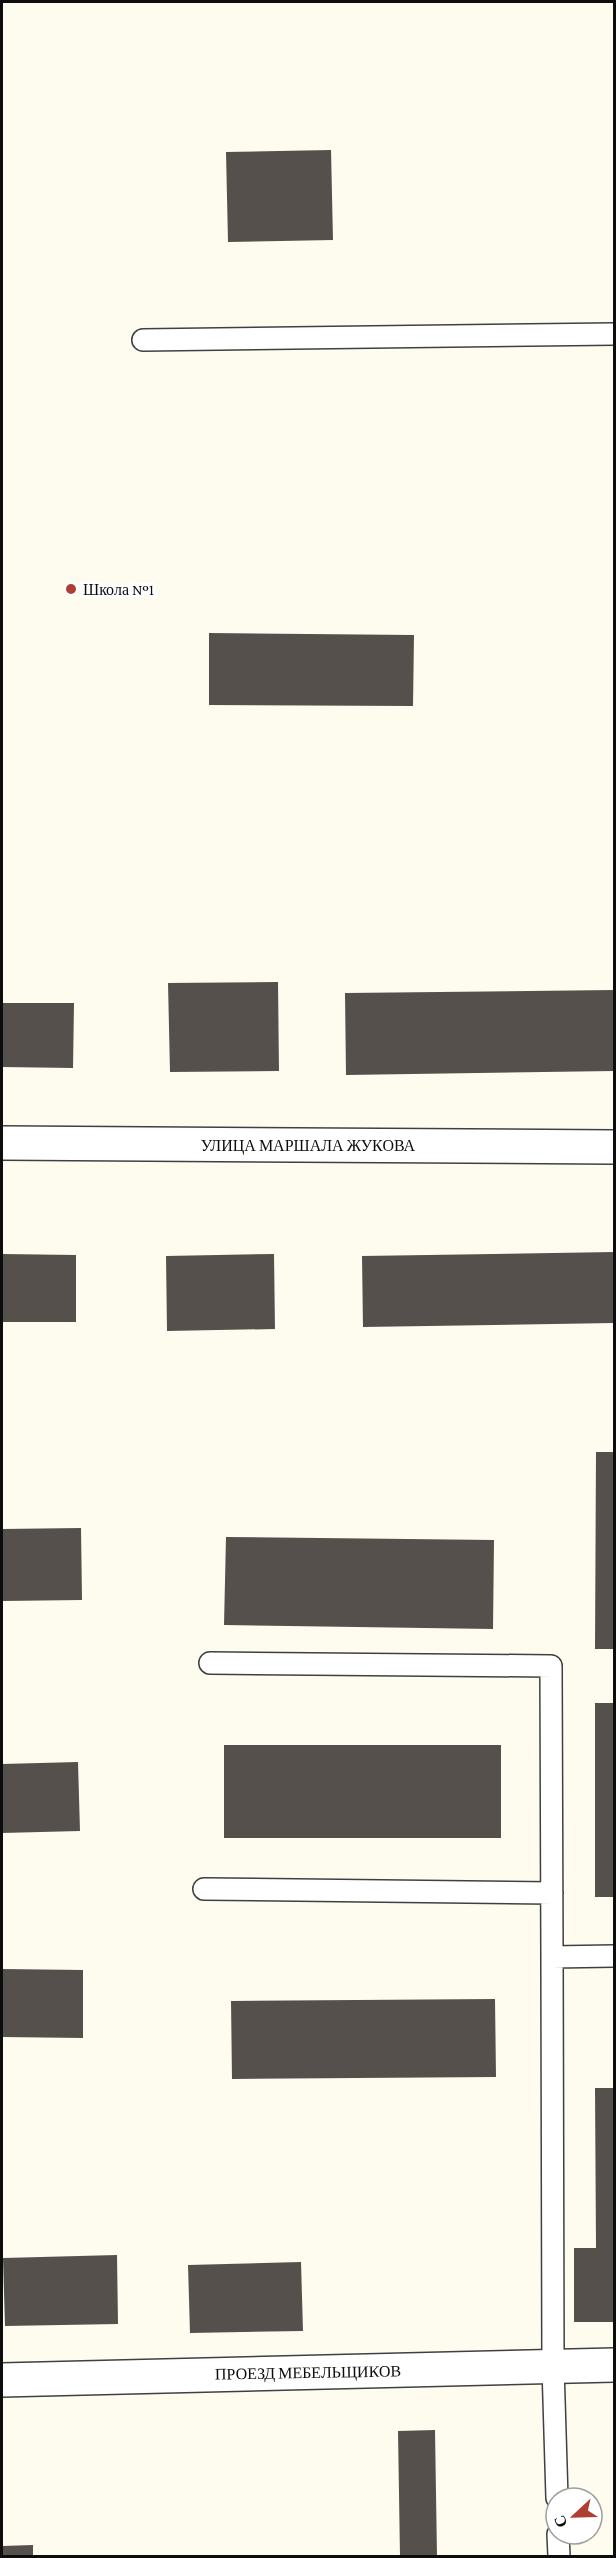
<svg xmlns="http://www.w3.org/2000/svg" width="616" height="2558" viewBox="0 0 616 2558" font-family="'Crimson Pro',serif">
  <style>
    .building { fill: #55504b }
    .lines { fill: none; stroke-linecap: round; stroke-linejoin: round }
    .service-casing { stroke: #404040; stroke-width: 24 }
    .minor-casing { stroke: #404040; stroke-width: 36 }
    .tertiary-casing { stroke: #404040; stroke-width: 36 }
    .service { stroke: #fff; stroke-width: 21 }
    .minor { stroke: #fff; stroke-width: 33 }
    .tertiary { stroke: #fff; stroke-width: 33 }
    .poi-dot { fill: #af3e33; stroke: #fff; stroke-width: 2 }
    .labels { text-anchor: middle; stroke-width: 6; stroke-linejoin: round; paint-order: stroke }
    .poi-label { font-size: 16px; fill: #0d0d0d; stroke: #fff; text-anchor: start }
    .street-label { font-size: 16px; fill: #0d0d0d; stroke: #fff }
  </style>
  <rect width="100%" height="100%" fill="#fdfcef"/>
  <path class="building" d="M 331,150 L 333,240 L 228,242 L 226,152 Z
    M 209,633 L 414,635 L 413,706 L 209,705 Z
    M 278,982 L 279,1071 L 170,1072 L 168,983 Z
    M 614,990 L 614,1071 L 346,1075 L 345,993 Z
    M 2,1003 L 74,1003 L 73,1068 L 2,1067 Z
    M 614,1252 L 614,1323 L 363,1327 L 362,1256 Z
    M 2,1254 L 76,1255 L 76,1322 L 2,1322 Z
    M 274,1254 L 275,1329 L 167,1331 L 166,1256 Z
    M 596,1452 L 614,1452 L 614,1649 L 595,1649 Z
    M 81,1528 L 82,1600 L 2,1601 L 2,1529 Z
    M 226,1537 L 494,1540 L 493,1629 L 224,1625 Z
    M 595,1703 L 614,1703 L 614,1897 L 595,1897 Z
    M 224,1745 L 501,1745 L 501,1838 L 224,1838 Z
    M 78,1762 L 80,1831 L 2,1833 L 2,1764 Z
    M 2,1969 L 83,1970 L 83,2038 L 2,2037 Z
    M 495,1999 L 496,2077 L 232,2079 L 231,2001 Z
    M 595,2088 L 614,2088 L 614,2322 L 574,2322 L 574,2248 L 596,2248 Z
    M 117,2255 L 118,2324 L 5,2326 L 3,2258 Z
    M 301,2262 L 303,2331 L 190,2333 L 188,2265 Z
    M 435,2430 L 437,2556 L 400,2556 L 398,2431 Z
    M 33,2545 L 33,2556 L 2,2556 L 2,2546 Z"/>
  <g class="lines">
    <g class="service-casing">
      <path id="service" d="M 143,340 L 614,334
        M 210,1663 L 551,1666 L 552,1957 L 614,1956
        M 204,1889 L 552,1893
        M 552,1957 L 553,2367 L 557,2498
        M 558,2534 L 559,2556"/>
    </g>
    <g class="minor-casing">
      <path id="minor" d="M 2,2380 L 614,2365"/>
    </g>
    <g class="tertiary-casing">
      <path id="tertiary" d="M 2,1143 L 614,1147"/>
    </g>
    <use href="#service" class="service"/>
    <use href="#minor" class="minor"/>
    <use href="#tertiary" class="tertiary"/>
  </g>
  <circle class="poi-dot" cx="71" cy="589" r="6"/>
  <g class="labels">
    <g class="poi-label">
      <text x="83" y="595">Школа №1</text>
    </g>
    <g class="street-label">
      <text x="308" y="1151">УЛИЦА МАРШАЛА ЖУКОВА</text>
      <text transform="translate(308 2372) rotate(-1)" y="6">ПРОЕЗД МЕБЕЛЬЩИКОВ</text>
    </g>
  </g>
  <rect width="616" height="2558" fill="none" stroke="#0d0d0d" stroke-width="6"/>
  <g transform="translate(574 2516) rotate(248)"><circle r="28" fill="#ffffff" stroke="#9e9e9e" stroke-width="1.5"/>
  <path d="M0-4.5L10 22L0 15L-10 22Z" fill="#af3e33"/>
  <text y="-9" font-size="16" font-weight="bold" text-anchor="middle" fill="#0d0d0d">С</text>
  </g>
</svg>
